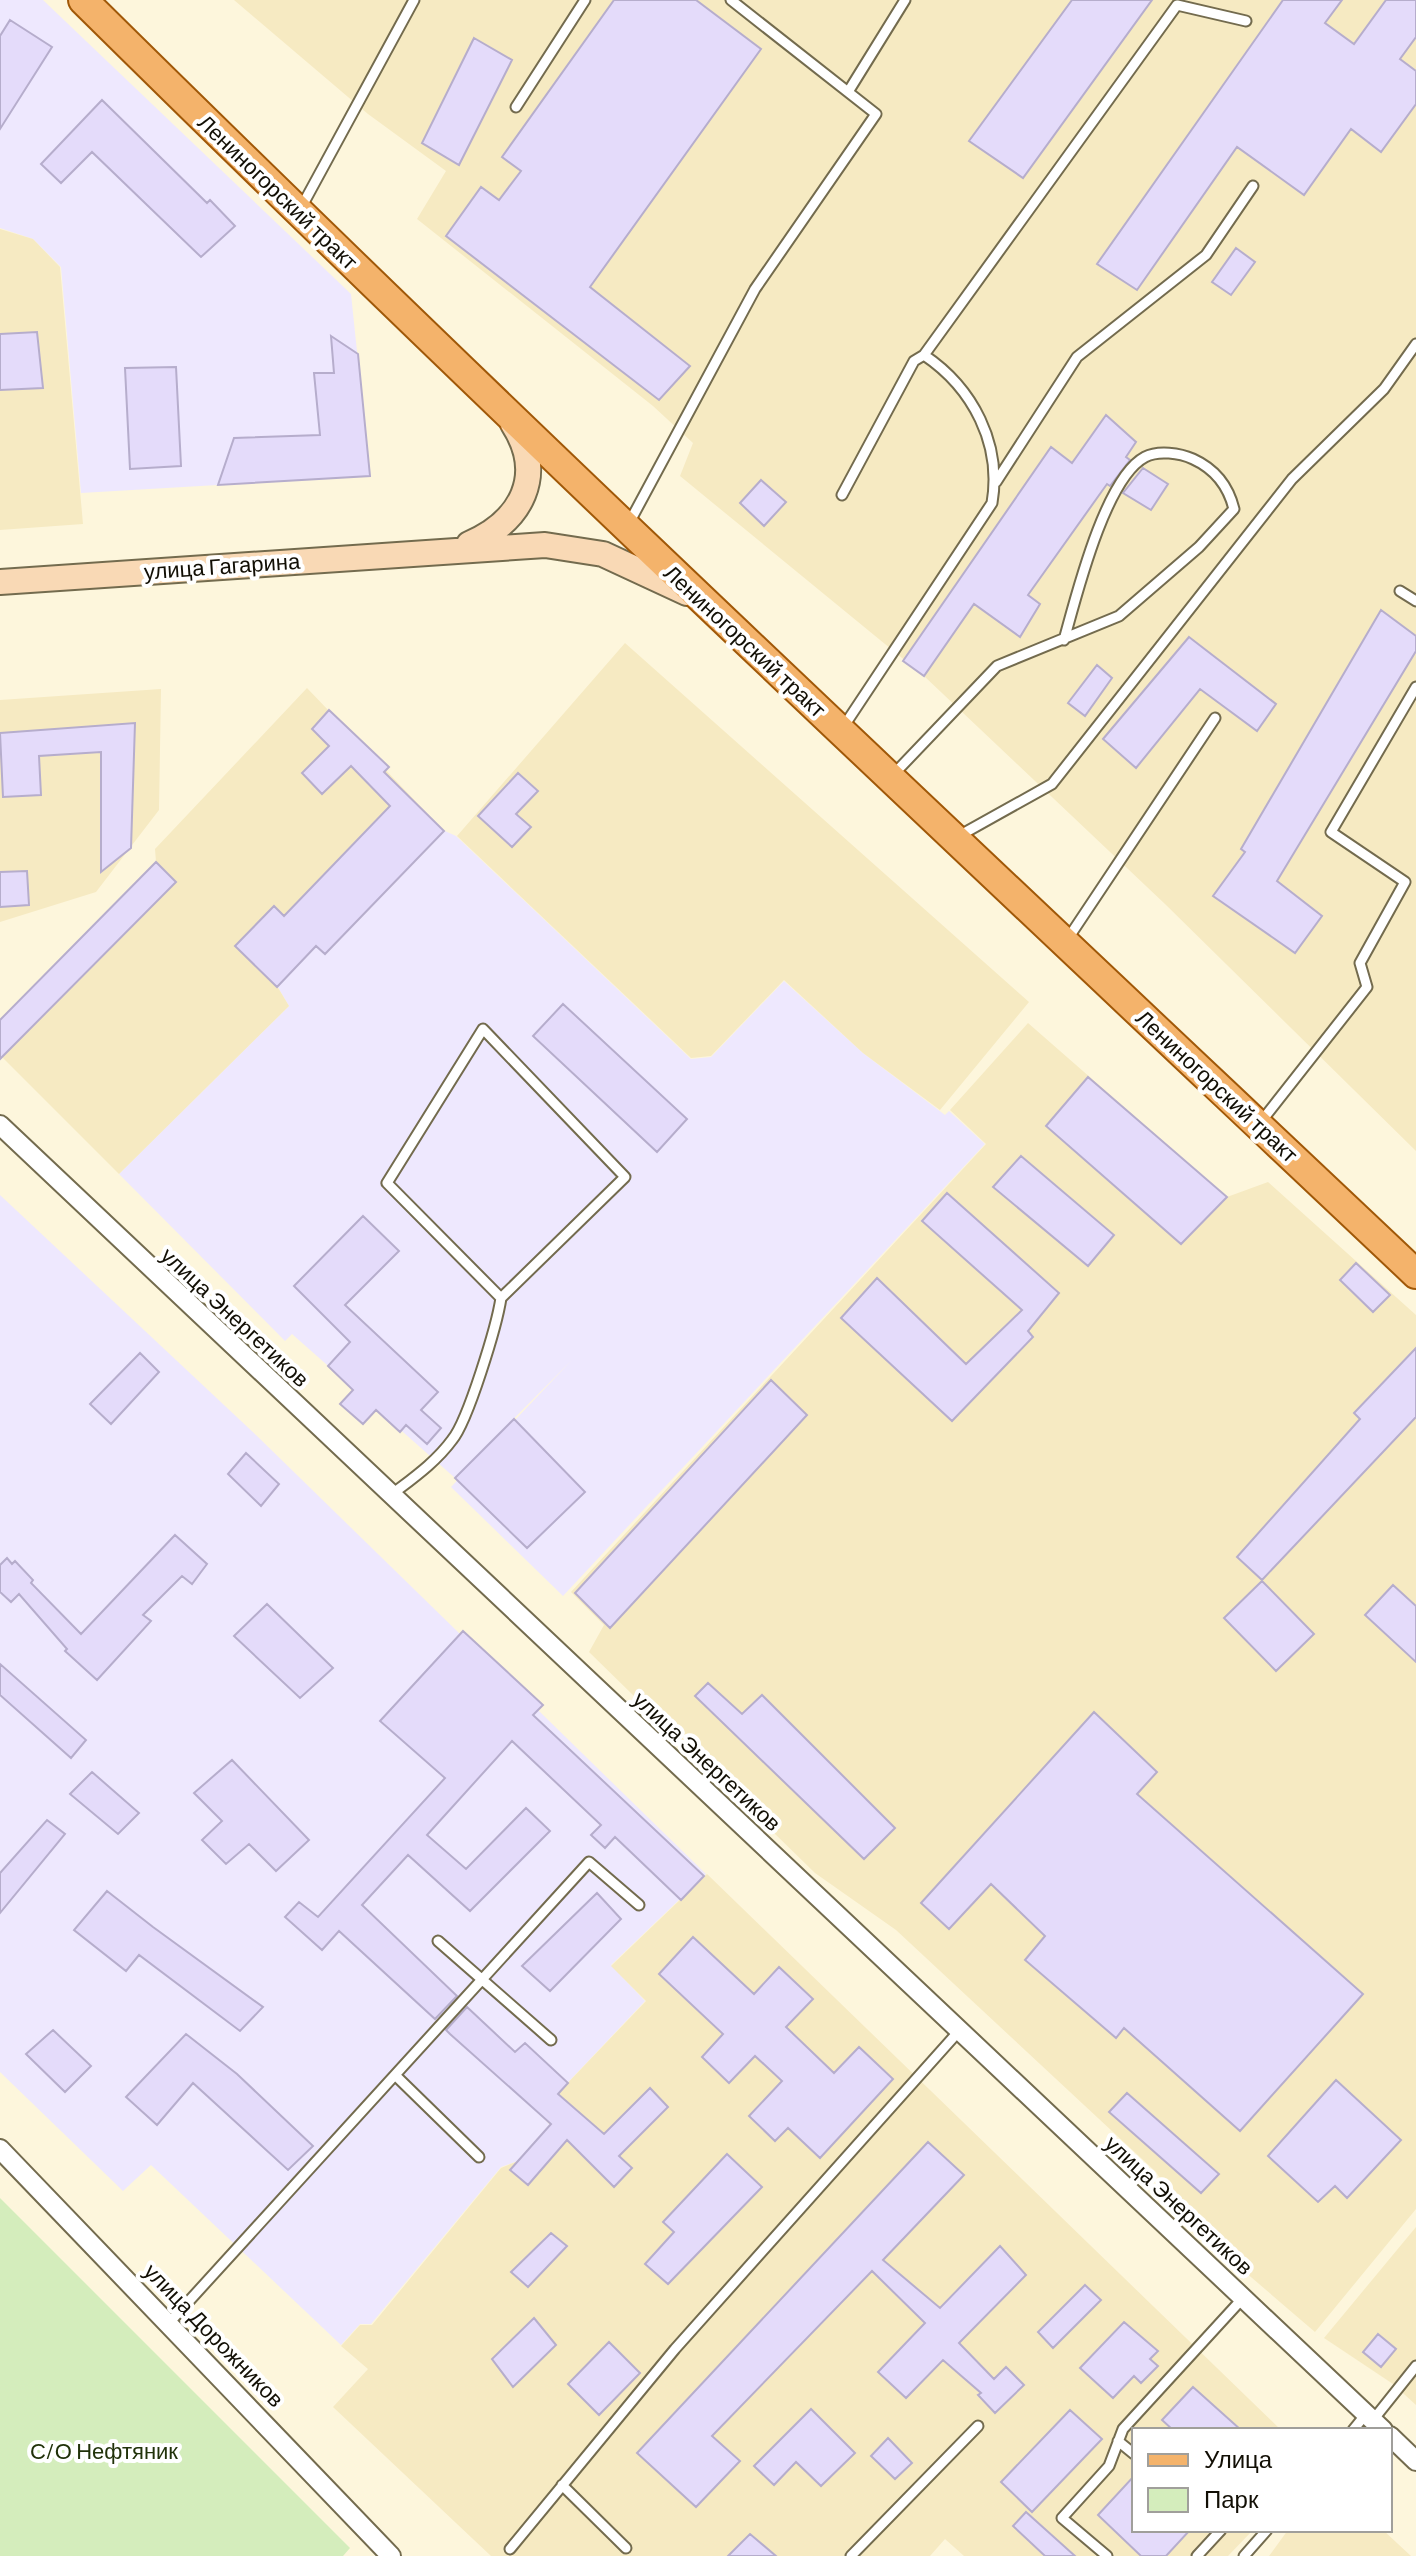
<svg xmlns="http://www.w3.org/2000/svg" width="1416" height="2556" viewBox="0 0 1416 2556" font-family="Barlow,sans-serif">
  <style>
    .commercial { fill: #eee8fe }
    .built { fill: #f6eac2 }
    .green { fill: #d4edbc }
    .building { fill: #e4dbfa; stroke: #b6adcc; stroke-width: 2 }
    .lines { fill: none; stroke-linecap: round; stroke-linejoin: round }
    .lane-casing { stroke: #736b4e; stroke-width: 13 }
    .street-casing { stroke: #736b4e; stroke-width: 22 }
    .secondary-casing { stroke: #736b4e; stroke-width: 28 }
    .primary-casing { stroke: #a05808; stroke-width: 32 }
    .lane { stroke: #fff; stroke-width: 9 }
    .street { stroke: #fff; stroke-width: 18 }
    .secondary { stroke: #f9d9b5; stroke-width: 24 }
    .primary { stroke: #f4b36b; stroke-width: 28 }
    .labels { text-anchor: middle; stroke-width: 8; stroke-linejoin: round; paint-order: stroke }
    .street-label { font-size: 22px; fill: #120f05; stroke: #fff }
    .park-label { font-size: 22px; fill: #21320a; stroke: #fff }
  </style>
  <rect width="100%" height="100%" fill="#fdf6dc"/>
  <path class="commercial" d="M 0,0 L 43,0 L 351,294 L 370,476 L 81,493 L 61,267 L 33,239 L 0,228 Z
    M 445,831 L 456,836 L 691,1059 L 711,1057 L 784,981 L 863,1053 L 945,1115 L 949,1111 L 985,1144 L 563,1596 L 451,1487 L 572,1360 L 455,1478 L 292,1334 L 285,1341 L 119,1174 L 289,1006 L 277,986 L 316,946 L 326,954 Z
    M 0,1195 L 256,1435 L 706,1874 L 611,1965 L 645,2001 L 539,2113 L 550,2124 L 518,2161 L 501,2167 L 371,2324 L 360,2324 L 341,2345 L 151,2165 L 123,2191 L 0,2072 Z"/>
  <path class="built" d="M 234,0 L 1416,0 L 1416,1151 L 1165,904 L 924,676 L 680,476 L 693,443 L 653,406 L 417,219 L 446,171 L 368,114 Z
    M 0,229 L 33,239 L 60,267 L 83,524 L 0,530 Z
    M 625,643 L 1029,1002 L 940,1110 L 863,1053 L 784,980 L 711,1056 L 691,1058 L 457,836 Z
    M 307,688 L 444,831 L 325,954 L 316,946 L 277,986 L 289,1006 L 119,1174 L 0,1055 L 0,1020 L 156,862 L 155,849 Z
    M 161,689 L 159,810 L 96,892 L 0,922 L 0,700 Z
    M 1028,1023 L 1227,1197 L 1268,1182 L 1416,1315 L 1416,2209 L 1315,2332 L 1188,2223 L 1156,2172 L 896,1930 L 815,1873 L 589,1652 L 604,1625 L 571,1592 L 986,1144 L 950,1110 Z
    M 707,1874 L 1281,2430 L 1134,2430 L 1134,2530 L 1253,2530 L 1228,2556 L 964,2556 L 945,2539 L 930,2556 L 491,2556 L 333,2407 L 368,2369 L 341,2346 L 360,2325 L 372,2325 L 501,2168 L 518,2161 L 550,2125 L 539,2113 L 646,2001 L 611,1966 Z
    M 1416,2227 L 1416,2405 L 1393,2384 L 1324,2338 Z
    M 1288,2530 L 1383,2530 L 1411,2556 L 1269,2556 Z"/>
  <path class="green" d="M 0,2198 L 350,2548 L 343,2556 L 0,2556 Z"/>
  <path class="building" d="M 614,0 L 696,0 L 761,49 L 590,287 L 690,366 L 659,400 L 446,236 L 481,187 L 499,200 L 521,171 L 502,157 Z
    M 1072,0 L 1152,0 L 1023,178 L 969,141 Z
    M 1283,0 L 1342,0 L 1325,23 L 1354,44 L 1386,0 L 1416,0 L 1416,37 L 1400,59 L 1416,71 L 1416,104 L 1381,152 L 1351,129 L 1304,195 L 1237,147 L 1137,290 L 1097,264 Z
    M 10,20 L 52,47 L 0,129 L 0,36 Z
    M 474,38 L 512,60 L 459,165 L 422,143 Z
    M 102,100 L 207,203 L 210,200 L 235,226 L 201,257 L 92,152 L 61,183 L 41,164 Z
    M 1236,248 L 1255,262 L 1231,295 L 1212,282 Z
    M 37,332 L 43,388 L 0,390 L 0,334 Z
    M 331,336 L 358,354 L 370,476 L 218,485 L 234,438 L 320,435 L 314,373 L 334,373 Z
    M 176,367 L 181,466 L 130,469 L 125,368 Z
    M 1106,415 L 1136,442 L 1126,457 L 1130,460 L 1110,486 L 1107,484 L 1028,595 L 1040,604 L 1020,637 L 974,604 L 924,676 L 903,661 L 1051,447 L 1072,463 Z
    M 1143,468 L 1168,484 L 1151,510 L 1123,493 Z
    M 761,480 L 786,502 L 764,526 L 740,503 Z
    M 1381,610 L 1416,636 L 1416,651 L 1277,881 L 1322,916 L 1295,953 L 1213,896 L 1245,852 L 1241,849 Z
    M 1189,637 L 1276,704 L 1257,731 L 1200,689 L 1136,768 L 1103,739 Z
    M 1097,665 L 1112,678 L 1085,716 L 1068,703 Z
    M 329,710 L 389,767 L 384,772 L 444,831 L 325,954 L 316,946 L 277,987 L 235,946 L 274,906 L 284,916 L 390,806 L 351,766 L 322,794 L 302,773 L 329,746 L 312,729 Z
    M 135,723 L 131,848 L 101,872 L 101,752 L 39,756 L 41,795 L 3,797 L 0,733 Z
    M 518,773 L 538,791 L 516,814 L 531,827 L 512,847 L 478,816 Z
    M 156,862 L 176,882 L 0,1059 L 0,1020 Z
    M 27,871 L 29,905 L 0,907 L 0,872 Z
    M 563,1004 L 687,1119 L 657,1152 L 533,1036 Z
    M 1088,1077 L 1227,1197 L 1181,1244 L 1046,1126 Z
    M 1021,1156 L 1114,1235 L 1088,1266 L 993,1187 Z
    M 947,1193 L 1059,1293 L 1028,1331 L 1033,1337 L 952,1421 L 841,1318 L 877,1278 L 966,1364 L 1022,1310 L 922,1221 Z
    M 363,1216 L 399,1251 L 345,1305 L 438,1392 L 421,1410 L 441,1428 L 427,1444 L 406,1425 L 400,1432 L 376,1410 L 363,1424 L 340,1404 L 353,1390 L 328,1366 L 350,1342 L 294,1286 Z
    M 1356,1263 L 1390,1295 L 1373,1312 L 1340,1280 Z
    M 1416,1348 L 1416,1417 L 1262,1580 L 1237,1557 L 1360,1419 L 1354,1413 Z
    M 140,1353 L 159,1372 L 111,1424 L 90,1404 Z
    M 771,1380 L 807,1415 L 610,1628 L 575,1593 Z
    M 514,1419 L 585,1492 L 527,1548 L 455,1478 Z
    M 246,1453 L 279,1484 L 261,1506 L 228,1474 Z
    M 175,1535 L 207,1564 L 192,1584 L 182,1576 L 143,1615 L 151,1621 L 97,1680 L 65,1651 L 67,1649 L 19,1594 L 11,1602 L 0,1592 L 0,1565 L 7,1558 L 12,1564 L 15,1561 L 33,1580 L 31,1583 L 81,1634 Z
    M 1262,1581 L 1314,1634 L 1276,1671 L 1224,1618 Z
    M 1393,1585 L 1416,1606 L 1416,1662 L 1365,1615 Z
    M 267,1604 L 333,1668 L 300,1698 L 234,1636 Z
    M 463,1631 L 543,1705 L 533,1715 L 704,1876 L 681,1900 L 615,1837 L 605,1848 L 591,1835 L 601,1825 L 512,1741 L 427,1835 L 466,1869 L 526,1808 L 550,1831 L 470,1911 L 408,1855 L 362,1905 L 457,1996 L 435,2019 L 339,1931 L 322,1950 L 285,1917 L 299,1902 L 318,1917 L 445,1778 L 380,1721 Z
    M 0,1664 L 86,1740 L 71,1758 L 0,1695 Z
    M 708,1683 L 742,1714 L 762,1695 L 895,1828 L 864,1859 L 695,1696 Z
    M 1094,1712 L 1157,1772 L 1137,1794 L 1363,1994 L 1240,2131 L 1124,2028 L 1116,2038 L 1025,1960 L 1045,1936 L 991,1884 L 949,1929 L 921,1903 Z
    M 232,1760 L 309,1840 L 276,1871 L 249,1844 L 226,1864 L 202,1840 L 222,1821 L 194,1793 Z
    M 92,1772 L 139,1813 L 118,1834 L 70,1794 Z
    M 47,1820 L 65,1834 L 0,1913 L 0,1873 Z
    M 107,1891 L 153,1927 L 263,2007 L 240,2031 L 139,1955 L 126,1971 L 74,1930 Z
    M 597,1893 L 621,1919 L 550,1991 L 522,1966 Z
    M 693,1937 L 754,1994 L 779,1967 L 813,1999 L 786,2027 L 834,2073 L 859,2047 L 893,2079 L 820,2158 L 788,2128 L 775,2141 L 749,2116 L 782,2081 L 755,2056 L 729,2083 L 702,2057 L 723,2034 L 659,1974 Z
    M 467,2007 L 515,2052 L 525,2043 L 568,2083 L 558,2094 L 604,2134 L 650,2088 L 668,2107 L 619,2156 L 632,2168 L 614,2187 L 567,2140 L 528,2185 L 510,2170 L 551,2124 L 450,2034 L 446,2030 Z
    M 53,2030 L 91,2066 L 65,2092 L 26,2054 Z
    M 186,2034 L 237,2074 L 313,2146 L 288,2170 L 193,2083 L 157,2125 L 126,2097 Z
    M 1336,2080 L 1401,2140 L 1347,2198 L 1335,2186 L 1318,2202 L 1268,2156 Z
    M 1127,2093 L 1219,2174 L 1201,2193 L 1109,2112 Z
    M 928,2142 L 964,2175 L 883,2260 L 940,2308 L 1000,2246 L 1026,2275 L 959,2343 L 994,2379 L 1006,2367 L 1024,2385 L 995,2413 L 978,2395 L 981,2393 L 943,2360 L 906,2398 L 878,2372 L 925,2323 L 872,2271 L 712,2436 L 740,2461 L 696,2507 L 637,2453 Z
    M 727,2154 L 762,2187 L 668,2284 L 645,2264 L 674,2232 L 663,2222 Z
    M 551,2233 L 567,2246 L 528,2287 L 511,2272 Z
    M 1085,2285 L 1101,2300 L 1053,2348 L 1038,2332 Z
    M 534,2318 L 556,2345 L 513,2387 L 492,2359 Z
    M 1124,2322 L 1158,2351 L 1150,2359 L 1158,2366 L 1141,2383 L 1134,2376 L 1113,2398 L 1080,2368 Z
    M 1378,2334 L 1396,2349 L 1381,2367 L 1363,2352 Z
    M 609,2342 L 640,2373 L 599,2415 L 568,2384 Z
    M 1193,2387 L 1241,2430 L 1173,2430 L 1162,2420 Z
    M 811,2409 L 855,2453 L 821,2486 L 796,2462 L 774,2485 L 754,2466 Z
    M 1070,2410 L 1102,2439 L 1032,2512 L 1001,2482 Z
    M 888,2438 L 912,2463 L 895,2479 L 871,2456 Z
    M 1134,2476 L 1134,2530 L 1190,2530 L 1166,2556 L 1141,2556 L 1098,2515 Z
    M 1026,2512 L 1075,2556 L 1045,2556 L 1013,2526 Z
    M 750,2534 L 776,2556 L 728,2556 Z"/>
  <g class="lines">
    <g class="lane-casing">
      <path id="lane" d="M 848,92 L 905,0
        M 516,107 L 585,0
        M 302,206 L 414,0
        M 924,355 L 1177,5 L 1246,21
        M 996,482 L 1077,357 L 1206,255 L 1253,186
        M 842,495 L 914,361 L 924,355 C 973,388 1002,444 992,503 L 842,729
        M 628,525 L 755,289 L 876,114 L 731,0
        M 1400,591 L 1416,601
        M 892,776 L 997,666 L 1119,616 L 1199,547 L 1234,509 C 1228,485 1215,469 1193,459 C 1180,453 1158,450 1145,457 C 1105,478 1076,597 1064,640
        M 957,837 L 1052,784 L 1292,479 L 1384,389 L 1416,344
        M 1067,940 L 1215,718
        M 1260,1123 L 1367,987 L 1360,963 L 1405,882 L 1331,832 L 1416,687
        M 391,1495 C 413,1478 436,1462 452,1440 C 468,1421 497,1325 501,1298 L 625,1177 L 483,1029 L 387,1183 L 501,1298
        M 438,1941 L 551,2040
        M 395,2075 L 479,2157
        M 169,2323 L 589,1862 L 639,1905
        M 1373,2420 L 1416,2366
        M 1353,2430 L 1366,2414
        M 1118,2441 L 1134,2454
        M 562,2485 L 626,2548
        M 510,2549 L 675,2349 L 959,2031
        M 851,2556 L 978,2426
        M 1107,2556 L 1062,2518 L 1109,2466 L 1123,2429 L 1243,2298
        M 1197,2556 L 1221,2530
        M 1244,2556 L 1267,2530"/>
    </g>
    <g class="street-casing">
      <path id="street" d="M 0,1125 L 1383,2430
        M 0,2149 L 391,2556
        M 1390,2436 L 1416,2461"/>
    </g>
    <g class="secondary-casing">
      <path id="secondary" d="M 469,544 C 522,521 546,475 513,424
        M 0,582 L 545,545 L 603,554 L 687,593"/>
    </g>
    <g class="primary-casing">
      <path id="primary" d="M 83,0 C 520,432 969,852 1416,1274"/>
    </g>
    <use href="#lane" class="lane"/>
    <use href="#street" class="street"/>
    <use href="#secondary" class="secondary"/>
    <use href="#primary" class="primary"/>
  </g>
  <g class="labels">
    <g class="street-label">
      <text transform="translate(278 192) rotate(44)" y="8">Лениногорский тракт</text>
      <text transform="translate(222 566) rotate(-4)" y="8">улица Гагарина</text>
      <text transform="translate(745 641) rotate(43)" y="8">Лениногорский тракт</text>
      <text transform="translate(1217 1086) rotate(43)" y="8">Лениногорский тракт</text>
      <text transform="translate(235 1317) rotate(43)" y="8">улица Энергетиков</text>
      <text transform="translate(707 1761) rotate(43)" y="8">улица Энергетиков</text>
      <text transform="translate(1179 2205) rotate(43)" y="8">улица Энергетиков</text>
      <text transform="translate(214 2335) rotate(46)" y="8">улица Дорожников</text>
    </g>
    <g class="park-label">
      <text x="104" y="2459">С/О Нефтяник</text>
    </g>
  </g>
  <rect x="1132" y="2428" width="260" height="104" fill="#ffffff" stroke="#a09f9b" stroke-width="2"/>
  <rect x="1148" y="2454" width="40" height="12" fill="#f4b36b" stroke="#a09f9b" stroke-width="2"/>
  <text x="1204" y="2468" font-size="24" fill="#120f05">Улица</text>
  <rect x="1148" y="2488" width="40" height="24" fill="#d4edbc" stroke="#a09f9b" stroke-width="2"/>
  <text x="1204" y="2508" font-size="24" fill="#120f05">Парк</text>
</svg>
